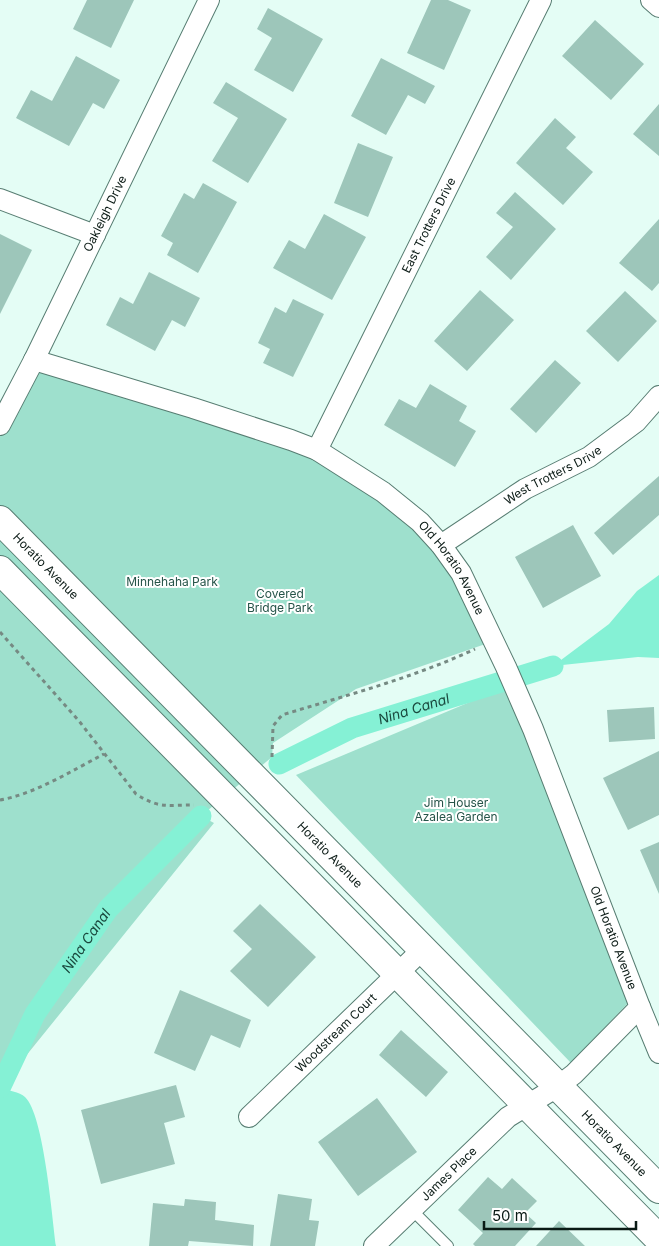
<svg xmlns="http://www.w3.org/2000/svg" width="659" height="1246" viewBox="0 0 659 1246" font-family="Inter,sans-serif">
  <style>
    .green { fill: #9ee0cd }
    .water { fill: #85f1d5 }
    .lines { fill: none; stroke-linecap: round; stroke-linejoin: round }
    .canal { stroke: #85f1d5; stroke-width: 21 }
    .building { fill: #9dc6ba }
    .lane-casing { stroke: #577d72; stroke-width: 12 }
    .street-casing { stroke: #577d72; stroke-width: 22 }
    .secondary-casing { stroke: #577d72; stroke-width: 30 }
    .path { stroke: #768a83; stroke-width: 3; stroke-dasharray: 4 4; stroke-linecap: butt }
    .lane { stroke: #fff; stroke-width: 10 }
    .street { stroke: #fff; stroke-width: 20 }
    .secondary { stroke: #fff; stroke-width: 28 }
    .labels { text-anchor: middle; stroke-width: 4; stroke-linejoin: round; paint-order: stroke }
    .street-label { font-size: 12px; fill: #0a1a15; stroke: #fff }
    .park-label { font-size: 12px; fill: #265449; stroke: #fff }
    .water-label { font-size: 14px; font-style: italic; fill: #1a493e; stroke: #fff }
  </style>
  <rect width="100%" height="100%" fill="#e4fdf5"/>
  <path class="green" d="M 34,360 L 291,440 L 420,522 L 494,641 L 356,689 L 273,743 L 272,757 L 201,816 L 214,823 L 0,1088 L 0,401 Z
    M 508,686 L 629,1002 L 571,1063 L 296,775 Z"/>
  <path class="water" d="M 659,575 L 659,658 L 638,657 L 553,666 L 609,624 L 637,591 Z
    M 0,1088 C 7,1090 20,1092 25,1097 C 44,1115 52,1216 56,1246 L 0,1246 Z"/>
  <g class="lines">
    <g class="canal">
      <path id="s1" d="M 279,764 L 352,728 L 553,666"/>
      <path id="s2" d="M 0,1088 L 35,1014 L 108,909 L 201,816"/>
    </g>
  </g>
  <path class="building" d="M 87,0 L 134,0 L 111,48 L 73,29 Z
    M 431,0 L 448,0 L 471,10 L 444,70 L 407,53 Z
    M 268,8 L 323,39 L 293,92 L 254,70 L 272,38 L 257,29 Z
    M 595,20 L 644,64 L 611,100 L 562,56 Z
    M 76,56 L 120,80 L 104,109 L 93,103 L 69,146 L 16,118 L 31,90 L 52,101 Z
    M 381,58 L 435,86 L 425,104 L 408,95 L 386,135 L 351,116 Z
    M 226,82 L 287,119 L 248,183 L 212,161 L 238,118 L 213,103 Z
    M 659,104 L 659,156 L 633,134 Z
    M 555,118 L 576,137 L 566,148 L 593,172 L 563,205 L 516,163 Z
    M 358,143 L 393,157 L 368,217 L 334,203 Z
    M 203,183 L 237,202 L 198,273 L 167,255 L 173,243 L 161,236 L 184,193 L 194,199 Z
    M 515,192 L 556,229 L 511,280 L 486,257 L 513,227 L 496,213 Z
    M 324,214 L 366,237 L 332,300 L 273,268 L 289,240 L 305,249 Z
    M 659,219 L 659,283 L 652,291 L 619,263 Z
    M 0,234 L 32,250 L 0,314 Z
    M 149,272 L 200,298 L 185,327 L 172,320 L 155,351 L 106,325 L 120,297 L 133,304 Z
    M 480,290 L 514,320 L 467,371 L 434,341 Z
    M 625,291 L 657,321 L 618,362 L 586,331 Z
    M 293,299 L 324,314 L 293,377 L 263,363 L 270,349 L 258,343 L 275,307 L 286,313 Z
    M 555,360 L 581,383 L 536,433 L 510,409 Z
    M 430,384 L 467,406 L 459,421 L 476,431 L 455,467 L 384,425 L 399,399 L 416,408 Z
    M 659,476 L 659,515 L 613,555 L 594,533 Z
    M 573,525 L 601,576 L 543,608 L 515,557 Z
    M 654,707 L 655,739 L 609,742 L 607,710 Z
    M 659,751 L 659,815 L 628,830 L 603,778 Z
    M 659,842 L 659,894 L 640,850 Z
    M 260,904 L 316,957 L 268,1007 L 230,971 L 252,949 L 233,931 Z
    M 180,990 L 251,1020 L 240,1048 L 211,1035 L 195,1071 L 154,1053 Z
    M 401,1030 L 448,1072 L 426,1097 L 379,1055 Z
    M 176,1085 L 185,1117 L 164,1123 L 175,1164 L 101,1184 L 81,1110 Z
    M 377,1098 L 417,1152 L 358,1196 L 318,1142 Z
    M 488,1177 L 502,1189 L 512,1178 L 537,1201 L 525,1213 L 536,1223 L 515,1246 L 475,1246 L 473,1244 L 483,1233 L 458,1210 Z
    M 278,1194 L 312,1199 L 309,1220 L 319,1221 L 315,1246 L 270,1246 Z
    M 185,1199 L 216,1202 L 215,1220 L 254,1225 L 253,1246 L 189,1241 L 188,1246 L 149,1246 L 153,1203 L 184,1206 Z
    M 559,1221 L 585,1246 L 536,1246 Z"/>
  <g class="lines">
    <g class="lane-casing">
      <path id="lane" d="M 412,1210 L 448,1246"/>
    </g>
    <g class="street-casing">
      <g id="street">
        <path d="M 651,0 L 659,7"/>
        <path d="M 0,199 L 95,235"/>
        <path id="s3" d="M 34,360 L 193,408 L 291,440 L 317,450 L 383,492 L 420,522 L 441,545 L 461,573 L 506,667 L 533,729 L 640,1007 L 659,1053"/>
        <path id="s4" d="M 0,425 L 34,360 L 209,0"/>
        <path id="s5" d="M 317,450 L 541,0"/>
        <path id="s6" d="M 441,545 L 525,489 L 589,457 L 636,422 L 659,396"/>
        <path id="s7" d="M 249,1117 L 423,949"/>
        <path id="s8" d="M 374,1246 L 508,1117 L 557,1087 L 574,1074 L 640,1007"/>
      </g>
    </g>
    <g class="secondary-casing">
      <g id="secondary">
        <path id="s9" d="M 0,520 L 659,1189"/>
        <path d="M 0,570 L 659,1239"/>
      </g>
    </g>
    <path class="path" d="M 0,632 L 79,721 L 136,794 C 159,809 168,805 194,805
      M 272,757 L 273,726 L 282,715 C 347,695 413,678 475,649
      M 0,800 C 35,794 73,770 104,754"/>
    <use href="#lane" class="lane"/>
    <use href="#street" class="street"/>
    <use href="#secondary" class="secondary"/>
  </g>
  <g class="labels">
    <g class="street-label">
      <text dy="4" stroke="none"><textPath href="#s4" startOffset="236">Oakleigh Drive</textPath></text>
      <text dy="4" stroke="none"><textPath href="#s5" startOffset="251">East Trotters Drive</textPath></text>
      <text dy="4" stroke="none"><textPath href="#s6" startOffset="132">West Trotters Drive</textPath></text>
      <text dy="4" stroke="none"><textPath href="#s9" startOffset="65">Horatio Avenue</textPath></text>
      <text dy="4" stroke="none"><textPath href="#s3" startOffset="479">Old Horatio Avenue</textPath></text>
      <text dy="4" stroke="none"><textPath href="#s9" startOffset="470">Horatio Avenue</textPath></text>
      <text dy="4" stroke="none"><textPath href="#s3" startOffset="884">Old Horatio Avenue</textPath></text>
      <text dy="4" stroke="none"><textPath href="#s7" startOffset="121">Woodstream Court</textPath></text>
      <text dy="4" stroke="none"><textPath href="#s9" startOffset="875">Horatio Avenue</textPath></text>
      <text dy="4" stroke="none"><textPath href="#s8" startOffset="104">James Place</textPath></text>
    </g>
    <g class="park-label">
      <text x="172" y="586">Minnehaha Park</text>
      <text x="280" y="598">Covered<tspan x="280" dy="14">Bridge Park</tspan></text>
      <text x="456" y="807">Jim Houser<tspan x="456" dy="14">Azalea Garden</tspan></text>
    </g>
    <g class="water-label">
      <text dy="5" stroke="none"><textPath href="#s1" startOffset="146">Nina Canal</textPath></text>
      <text dy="5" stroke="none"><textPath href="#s2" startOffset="171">Nina Canal</textPath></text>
    </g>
  </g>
  <path d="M484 1221v8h152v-8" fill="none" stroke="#0a1a15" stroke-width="2.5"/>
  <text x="492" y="1221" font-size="15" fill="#0a1a15" stroke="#ffffff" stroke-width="4" paint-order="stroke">50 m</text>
</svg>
